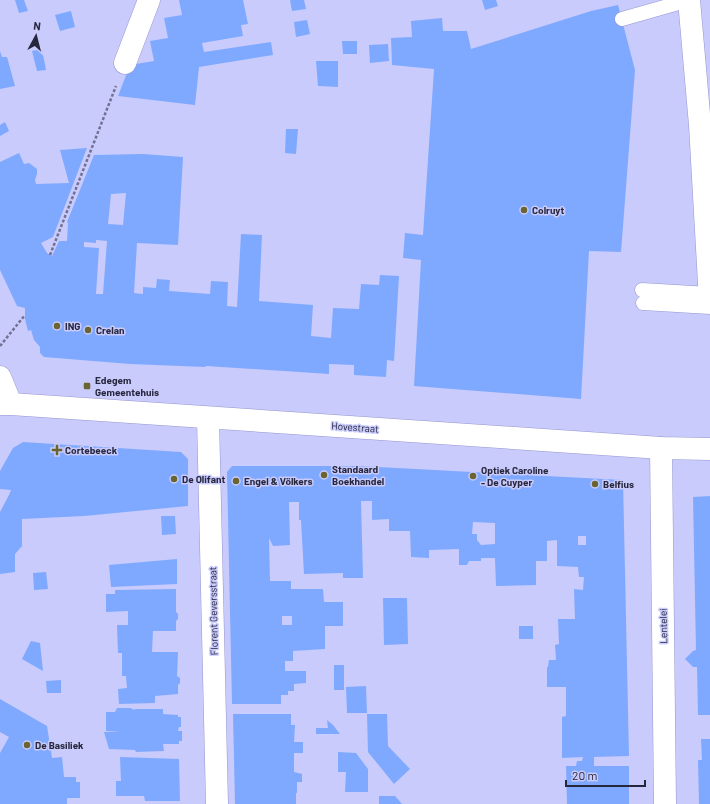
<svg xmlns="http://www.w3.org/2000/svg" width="710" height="804" viewBox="0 0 710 804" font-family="Barlow,sans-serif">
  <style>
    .building { fill: #7fa9ff; fill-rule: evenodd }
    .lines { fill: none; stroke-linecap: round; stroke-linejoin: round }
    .lane-casing { stroke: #9596d0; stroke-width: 15 }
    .street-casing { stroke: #9596d0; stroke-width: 23 }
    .secondary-casing { stroke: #9596d0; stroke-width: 23 }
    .path { stroke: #707193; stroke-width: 2.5; stroke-dasharray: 3 2; stroke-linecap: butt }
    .lane { stroke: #fff; stroke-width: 14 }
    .street { stroke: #fff; stroke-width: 22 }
    .secondary { stroke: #fff; stroke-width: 22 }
    .poi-dot { fill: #696430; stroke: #c9cbfc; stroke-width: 1.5 }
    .labels { text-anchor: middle; stroke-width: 3; stroke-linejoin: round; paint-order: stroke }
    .poi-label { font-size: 10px; font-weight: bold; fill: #26263d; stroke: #c9cbfc; text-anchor: start }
    .street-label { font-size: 10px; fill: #26263d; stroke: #c9cbfc }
  </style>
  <rect width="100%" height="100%" fill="#c9cbfc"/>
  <path class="building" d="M 15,0 L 24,0 L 28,11 L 19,13 Z
    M 179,0 L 243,0 L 248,24 L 241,25 L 243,36 L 202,43 L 204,52 L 271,42 L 273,55 L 199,67 L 195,105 L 118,96 L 130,65 L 154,61 L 150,41 L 168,38 L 164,18 L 182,15 Z
    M 290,0 L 304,0 L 306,9 L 292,11 Z
    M 482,0 L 496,0 L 498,6 L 485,10 Z
    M 618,5 L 635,70 L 621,252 L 589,251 L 581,399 L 414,386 L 421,260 L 403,258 L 405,233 L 423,235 L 434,69 L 392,65 L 391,38 L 412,37 L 411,21 L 442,18 L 443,31 L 467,31 L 471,49 L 591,11 Z
    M 71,11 L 75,27 L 60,31 L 55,15 Z
    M 307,20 L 310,34 L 296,37 L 294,22 Z
    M 342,41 L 357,41 L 357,54 L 343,54 Z
    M 388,44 L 389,61 L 370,63 L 369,45 Z
    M 42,49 L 46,70 L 37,71 L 32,51 Z
    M 0,51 L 2,57 L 7,57 L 15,86 L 0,89 Z
    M 316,61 L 338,61 L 338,87 L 318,86 Z
    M 5,122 L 9,131 L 0,136 L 0,125 Z
    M 286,129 L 298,129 L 296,154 L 285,153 Z
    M 87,148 L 53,237 L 41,243 L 47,253 L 52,256 L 59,241 L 67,241 L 68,223 L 67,222 L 94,155 L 143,154 L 183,157 L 178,245 L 137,243 L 134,293 L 143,294 L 143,287 L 156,288 L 157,279 L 170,280 L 169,291 L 210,294 L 211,281 L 228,282 L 227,306 L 237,307 L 241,234 L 262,235 L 259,301 L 313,305 L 311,336 L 331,338 L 333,308 L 359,309 L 361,284 L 379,285 L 380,275 L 399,276 L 394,361 L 387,360 L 386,377 L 354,375 L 354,365 L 329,364 L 329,374 L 206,366 L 205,367 L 130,364 L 44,357 L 40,353 L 40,347 L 34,340 L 31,330 L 28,331 L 25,319 L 25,308 L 17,306 L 0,270 L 0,162 L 19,153 L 24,164 L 29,163 L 37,169 L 37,174 L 35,180 L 36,184 L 69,183 L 60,150 ZM 126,193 L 123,225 L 108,224 L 111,194 ZM 96,240 L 107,241 L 103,294 L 96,294 L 99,248 L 84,247 L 84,242 L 96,243 Z
    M 23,442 L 181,452 L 188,459 L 188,506 L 84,516 L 22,519 L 22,546 L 15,554 L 15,572 L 0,574 L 0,512 L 9,495 L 11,490 L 0,489 L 0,471 L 13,448 Z
    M 232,466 L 359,466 L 623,480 L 629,756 L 594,757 L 594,766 L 629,766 L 629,804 L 567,804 L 566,766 L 576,766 L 577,761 L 582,761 L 583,757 L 562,758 L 562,717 L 566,716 L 566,687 L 547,687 L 547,667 L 548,667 L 549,660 L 556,660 L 555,645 L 559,644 L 558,619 L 575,619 L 574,589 L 583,590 L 584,577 L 579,577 L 578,567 L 557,566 L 557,540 L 547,541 L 547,561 L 536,561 L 536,585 L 496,586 L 495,558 L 481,558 L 481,561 L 469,561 L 467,565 L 459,565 L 459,549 L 429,550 L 429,558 L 411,557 L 410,531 L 389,531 L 389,519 L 372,520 L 372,501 L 361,501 L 363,578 L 343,578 L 343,573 L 304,574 L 301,520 L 299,520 L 299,502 L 289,502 L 290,545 L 273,546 L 269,538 L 270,581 L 291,581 L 291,589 L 323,589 L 324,602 L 343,602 L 343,626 L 325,626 L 325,649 L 293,651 L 293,661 L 285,661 L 285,671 L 306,671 L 306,683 L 294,684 L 294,691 L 288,691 L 288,695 L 281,695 L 281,704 L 232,704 L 227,472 ZM 473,522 L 495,523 L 495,544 L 481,545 L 477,540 L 477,534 L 472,534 ZM 578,536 L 586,536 L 586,545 L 578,545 ZM 282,616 L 292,616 L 292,625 L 282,625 Z
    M 710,496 L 710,715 L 698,715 L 697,667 L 693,667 L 685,659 L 693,651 L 696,650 L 693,497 Z
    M 161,516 L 175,516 L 176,534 L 162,535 Z
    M 177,559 L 177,584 L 111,587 L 109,565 Z
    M 46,572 L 48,589 L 34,590 L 33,573 Z
    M 176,589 L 176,612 L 178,614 L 178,619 L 176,621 L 176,631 L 153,631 L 152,652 L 178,652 L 177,676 L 180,678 L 180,683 L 178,685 L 178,694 L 155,696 L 155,703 L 119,704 L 118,689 L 127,688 L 126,676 L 122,676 L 122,653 L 118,653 L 117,625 L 128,625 L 128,611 L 106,612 L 106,594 L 115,594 L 115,590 Z
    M 383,598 L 407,598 L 408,644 L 384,645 Z
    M 519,626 L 533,626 L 533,639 L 519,639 Z
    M 31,641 L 40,643 L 43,671 L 22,659 Z
    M 334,665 L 344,665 L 344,690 L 334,690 Z
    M 61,680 L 61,693 L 47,693 L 46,681 Z
    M 366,686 L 367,713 L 347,713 L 346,687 Z
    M 0,699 L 47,726 L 52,758 L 62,757 L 64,777 L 76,777 L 76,782 L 80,782 L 80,798 L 67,798 L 67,804 L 0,804 L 0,753 L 9,737 L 0,732 Z
    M 117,708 L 130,708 L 135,710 L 135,709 L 163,709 L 163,714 L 178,715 L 178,717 L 181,717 L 181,727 L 179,727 L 178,731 L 182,731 L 182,741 L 179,741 L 179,744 L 163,744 L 164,751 L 136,752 L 135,750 L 109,749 L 104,732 L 120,732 L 106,731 L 106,712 L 115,712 Z
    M 233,714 L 291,714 L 291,725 L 295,725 L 294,742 L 303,742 L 303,753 L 294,753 L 294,772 L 302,774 L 302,782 L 297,782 L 297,793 L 296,793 L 296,804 L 235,804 Z
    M 367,714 L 387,714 L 388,746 L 410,769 L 394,784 L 368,752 Z
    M 327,720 L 333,725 L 340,734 L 316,734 L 316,728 L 328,728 Z
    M 701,739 L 710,739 L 710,804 L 699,804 L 698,760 L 702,760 Z
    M 338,752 L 356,753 L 368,769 L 368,792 L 345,792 L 346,772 L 338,772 Z
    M 120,757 L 179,759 L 180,801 L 145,801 L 144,796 L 116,796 L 116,781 L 121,781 Z
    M 379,796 L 395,796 L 402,804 L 379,804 Z"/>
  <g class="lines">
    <g class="lane-casing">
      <path id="lane" d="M 622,19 L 689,0
        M 642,290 L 710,294
        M 643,303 L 710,307"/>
    </g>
    <g class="street-casing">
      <path id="street" d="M 689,0 L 700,125 L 710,301
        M 125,63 L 149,0
        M 208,418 L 217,804
        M 661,448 L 665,804"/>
    </g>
    <g class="secondary-casing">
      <path id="secondary" d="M 0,377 L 11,404
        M 0,404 L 11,404 L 661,448 L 710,449"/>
    </g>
    <path class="path" d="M 50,255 L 116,86
      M 0,346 L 25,315"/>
    <use href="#lane" class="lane"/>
    <use href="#street" class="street"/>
    <use href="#secondary" class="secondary"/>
  </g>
  <g class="poi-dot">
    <circle cx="524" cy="210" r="4"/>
    <circle cx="57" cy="326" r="4"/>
    <circle cx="88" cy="330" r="4"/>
    <rect x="83" y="382" width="8" height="8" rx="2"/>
    <path d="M55 444h4v4h4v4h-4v4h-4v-4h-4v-4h4z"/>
    <circle cx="324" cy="475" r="4"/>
    <circle cx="473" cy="476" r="4"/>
    <circle cx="174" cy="479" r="4"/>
    <circle cx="236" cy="481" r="4"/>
    <circle cx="595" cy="484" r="4"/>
    <circle cx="27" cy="745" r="4"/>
  </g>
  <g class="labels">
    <g class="poi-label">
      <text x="532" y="214">Colruyt</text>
      <text x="65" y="330">ING</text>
      <text x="96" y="334">Crelan</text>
      <text x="95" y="384">Edegem<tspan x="95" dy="12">Gemeentehuis</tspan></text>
      <text x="65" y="454">Cortebeeck</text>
      <text x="332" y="473">Standaard<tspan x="332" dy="12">Boekhandel</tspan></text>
      <text x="481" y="474">Optiek Caroline<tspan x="481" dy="12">- De Cuyper</tspan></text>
      <text x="182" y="483">De Olifant</text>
      <text x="244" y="485">Engel &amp; Völkers</text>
      <text x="603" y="488">Belfius</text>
      <text x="35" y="749">De Basiliek</text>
    </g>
    <g class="street-label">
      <text transform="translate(355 427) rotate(4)" y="4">Hovestraat</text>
      <text transform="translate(213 611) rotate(-91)" y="4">Florent Geversstraat</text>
      <text transform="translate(663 626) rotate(-91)" y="4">Lentelei</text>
    </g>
  </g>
  <g transform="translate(36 36) rotate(7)" stroke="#c9cbfc" stroke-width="3" paint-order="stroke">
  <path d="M0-3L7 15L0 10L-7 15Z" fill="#26263d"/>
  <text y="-6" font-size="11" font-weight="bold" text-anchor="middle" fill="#26263d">N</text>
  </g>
  <path d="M566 780v6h79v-6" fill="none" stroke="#26263d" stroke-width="2"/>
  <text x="572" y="780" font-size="12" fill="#26263d" stroke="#c9cbfc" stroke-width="3" paint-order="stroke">20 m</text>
</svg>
